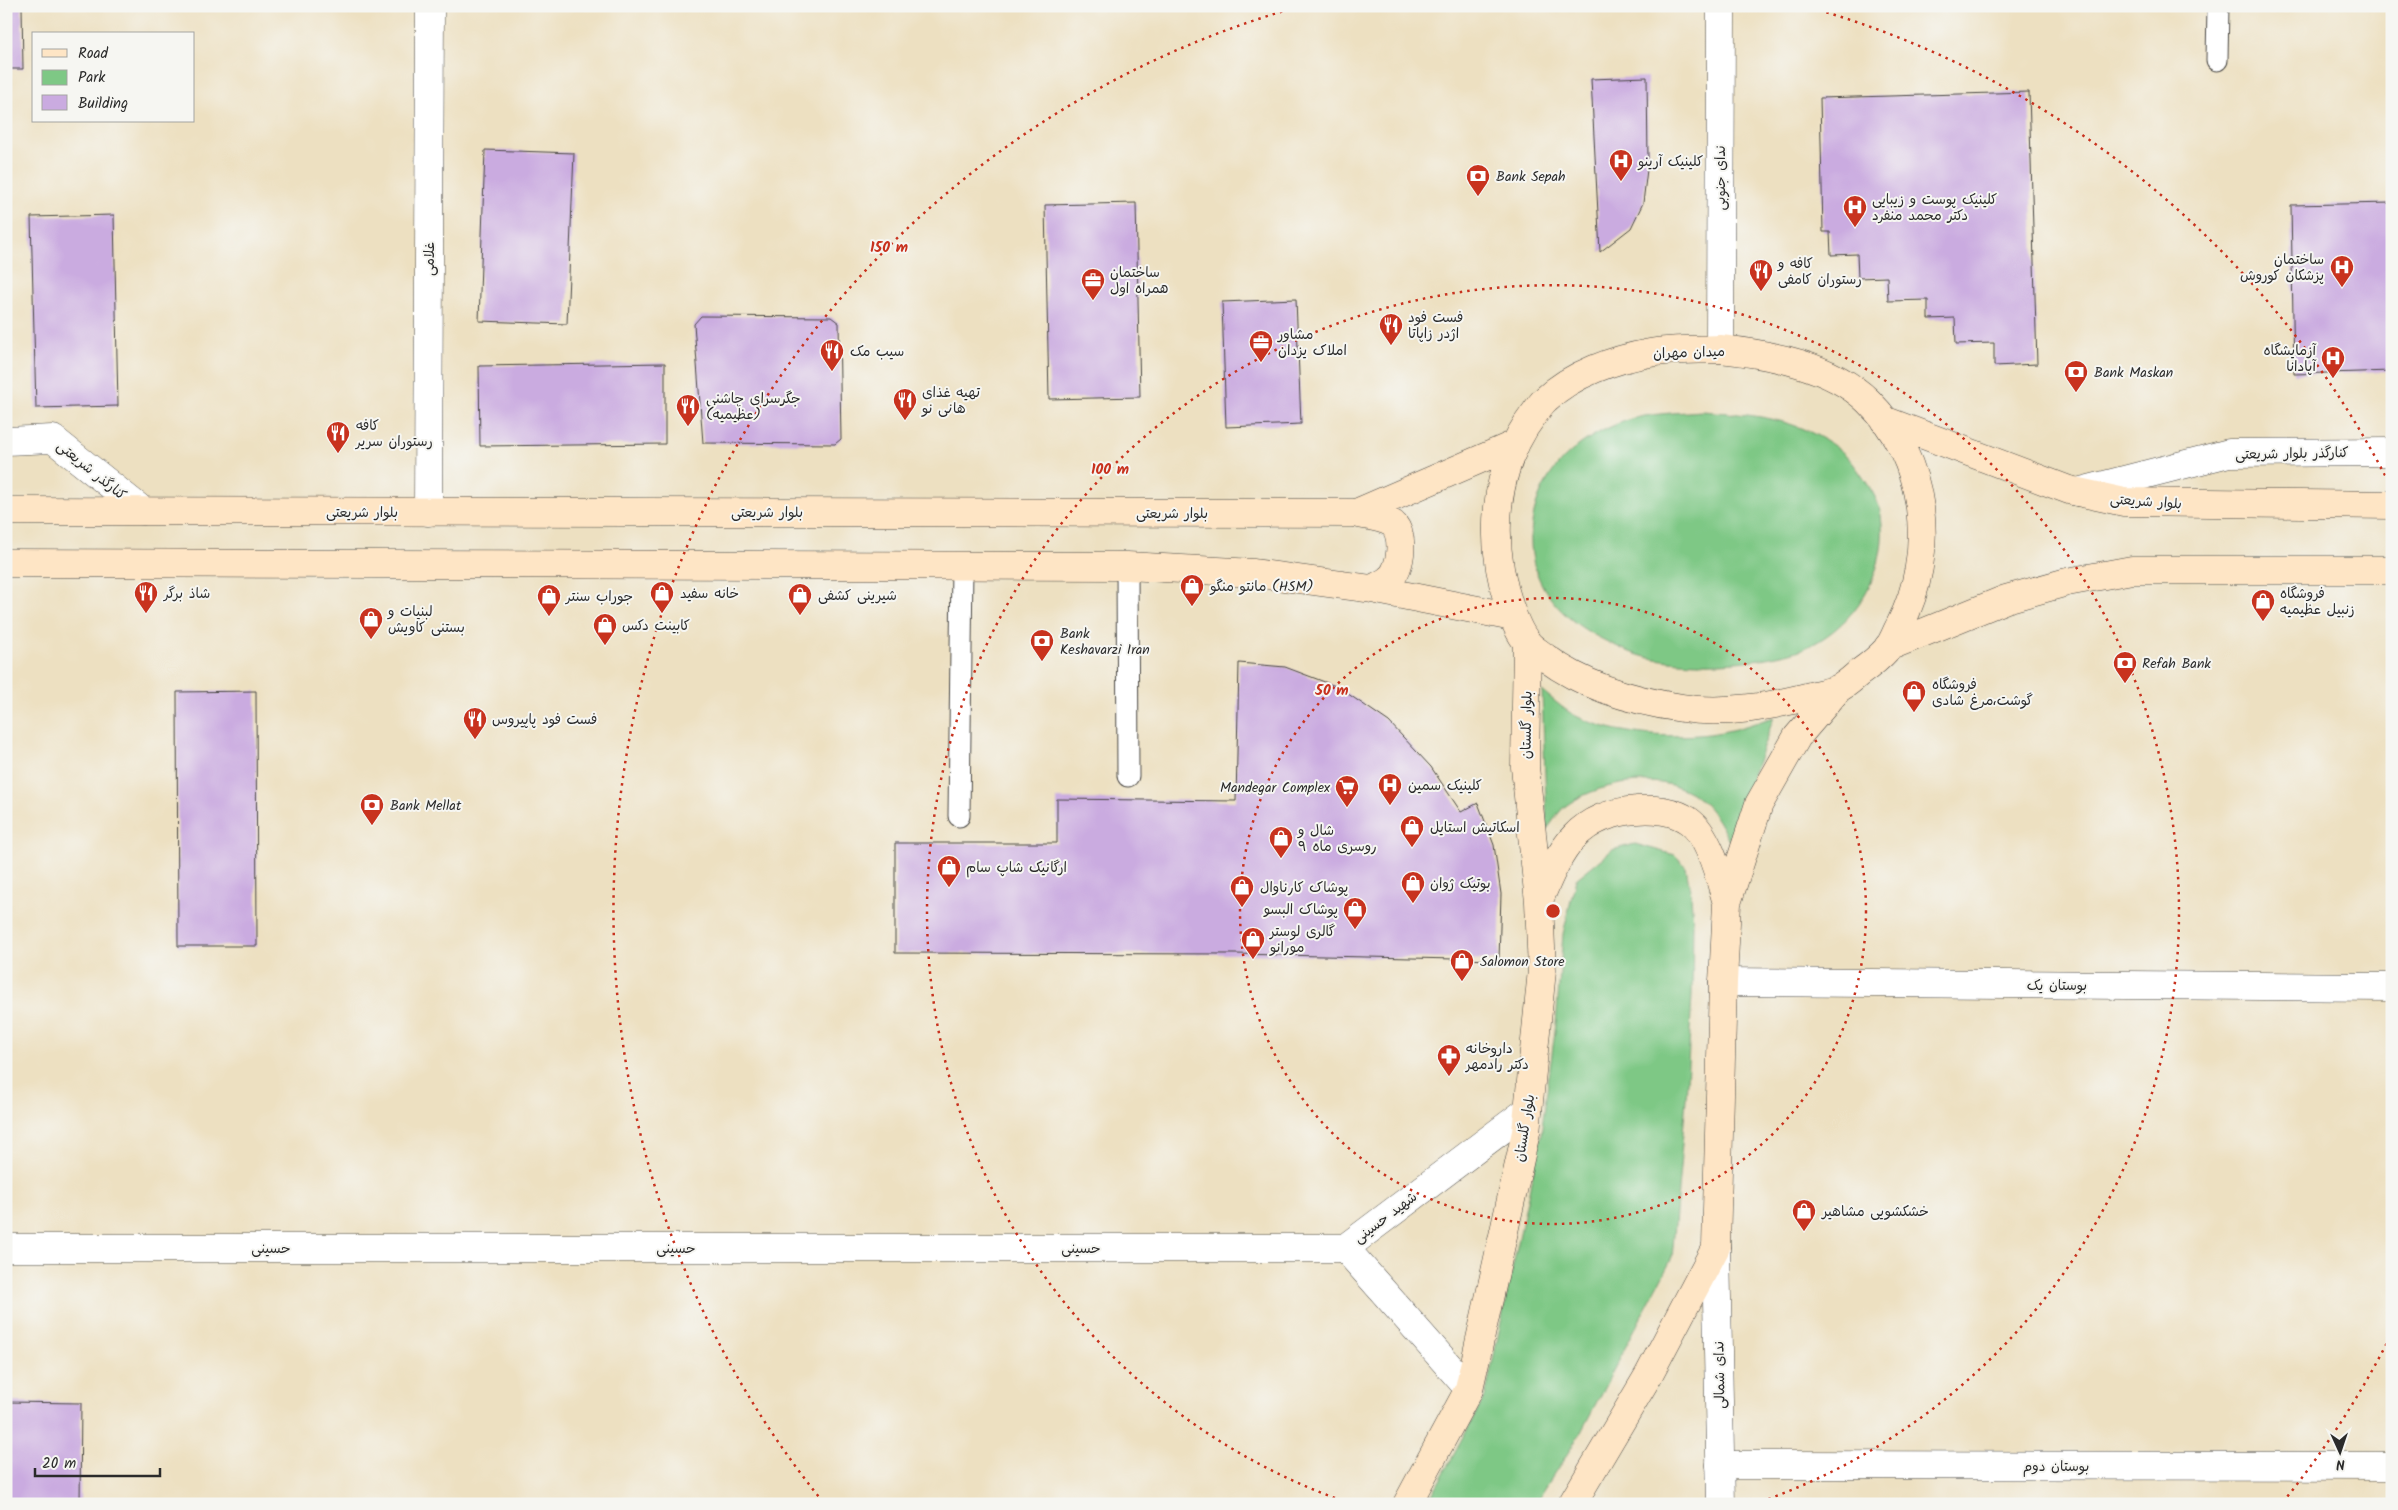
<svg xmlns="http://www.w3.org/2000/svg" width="2398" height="1510" viewBox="0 0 2398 1510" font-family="Kalam,'Playpen Sans Arabic',sans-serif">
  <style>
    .green { fill: #7ec885; stroke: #547a58 }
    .building { fill: #caabe0 }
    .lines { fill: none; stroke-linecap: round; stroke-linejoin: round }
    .service-casing { stroke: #484642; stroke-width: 23 }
    .minor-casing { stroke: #484642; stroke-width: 29 }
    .tertiary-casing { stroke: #484642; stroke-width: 29 }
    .secondary-casing { stroke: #484642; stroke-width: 29 }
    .service { stroke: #fff; stroke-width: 21 }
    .minor { stroke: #fff; stroke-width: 28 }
    .tertiary { stroke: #fff; stroke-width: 28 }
    .secondary { stroke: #fee5c5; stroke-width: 28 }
    .ring { fill: none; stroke: #c8321e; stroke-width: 2.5; stroke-dasharray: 2.5 5 }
    .labels { text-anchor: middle; stroke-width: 4; stroke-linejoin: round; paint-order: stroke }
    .poi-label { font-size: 14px; fill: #2b2b2b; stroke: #f6f6f2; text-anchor: start }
    .street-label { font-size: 14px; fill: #2b2b2b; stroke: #f6f6f2 }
    .centre { fill: #c8321e; stroke: #f6f6f2; stroke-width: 2.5 }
    .ring-label { font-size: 15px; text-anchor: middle; font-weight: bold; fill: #c8321e; stroke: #f6f6f2; stroke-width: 4; stroke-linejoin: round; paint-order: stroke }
  </style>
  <rect width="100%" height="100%" fill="#f6f6f2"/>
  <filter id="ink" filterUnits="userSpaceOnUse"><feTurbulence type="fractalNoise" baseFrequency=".02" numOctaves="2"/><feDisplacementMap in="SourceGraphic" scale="10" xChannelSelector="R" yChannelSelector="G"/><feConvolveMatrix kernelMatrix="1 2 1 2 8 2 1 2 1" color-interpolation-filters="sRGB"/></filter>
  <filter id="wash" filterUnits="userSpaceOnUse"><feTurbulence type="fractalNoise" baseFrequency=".0096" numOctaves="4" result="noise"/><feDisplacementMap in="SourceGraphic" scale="20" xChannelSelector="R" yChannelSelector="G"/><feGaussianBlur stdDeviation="1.12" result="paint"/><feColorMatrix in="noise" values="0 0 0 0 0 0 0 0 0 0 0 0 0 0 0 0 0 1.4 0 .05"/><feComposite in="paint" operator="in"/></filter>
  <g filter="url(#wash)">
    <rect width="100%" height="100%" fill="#ede0c1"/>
    <path class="green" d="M 1702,411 C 1755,415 1795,417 1840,450 C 1849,457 1856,467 1862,476 C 1869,486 1877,498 1880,510 C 1893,573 1848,640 1786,654 C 1743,664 1699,666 1656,659 C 1640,657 1624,650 1610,643 C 1555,618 1520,575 1534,513 C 1545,466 1581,437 1625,421 C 1646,413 1679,413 1702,411 Z
      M 1542,691 C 1553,699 1564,710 1576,716 C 1615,736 1679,740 1722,732 C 1739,729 1757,722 1774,717 L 1729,841 C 1720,823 1710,804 1691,793 C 1656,772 1594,783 1563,808 C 1557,814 1552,823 1547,829 Z
      M 1635,844 L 1675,855 L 1686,867 L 1691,895 L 1693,923 L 1692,996 L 1686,1099 L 1672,1258 L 1580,1434 L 1535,1504 L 1427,1504 L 1485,1397 L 1541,1135 L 1556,1024 L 1563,934 L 1576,879 L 1612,850 Z"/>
    <g id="blocks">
      <path class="building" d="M 6,6 L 22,6 L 23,69 L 6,69 Z
        M 1647,77 L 1648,161 L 1643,203 L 1631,228 L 1600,252 L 1591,79 Z
        M 2029,92 L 2037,364 L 1994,366 L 1994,343 L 1956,344 L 1955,318 L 1928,319 L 1928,300 L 1888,301 L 1887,277 L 1858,278 L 1857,254 L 1831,255 L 1830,232 L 1823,232 L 1820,98 Z
        M 485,150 L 574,153 L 567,324 L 479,321 Z
        M 1136,203 L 1140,397 L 1049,399 L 1045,205 Z
        M 2392,203 L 2392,371 L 2294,374 L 2291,205 Z
        M 114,215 L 118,406 L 36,408 L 31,217 Z
        M 1296,299 L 1301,424 L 1226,427 L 1222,302 Z
        M 701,316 L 831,317 L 839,323 L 841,439 L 835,444 L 703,443 L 694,324 Z
        M 665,363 L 665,444 L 480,446 L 479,366 Z
        M 1239,663 L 1285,667 L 1338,687 L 1389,722 L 1431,767 L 1461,812 L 1478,803 L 1494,845 L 1501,894 L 1499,960 L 1235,954 L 895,953 L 895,843 L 1057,843 L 1057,799 L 1236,801 Z
        M 256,691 L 257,946 L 178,946 L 177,692 Z
        M 6,1402 L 81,1403 L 80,1504 L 6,1504 Z"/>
    </g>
  </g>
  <g filter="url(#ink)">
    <use href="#blocks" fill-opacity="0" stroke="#484642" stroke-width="1"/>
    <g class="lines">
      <g class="service-casing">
        <path id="service" d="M 2217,60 L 2218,6
          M 1127,566 L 1128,776
          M 959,816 L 962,566"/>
      </g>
      <g class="minor-casing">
        <path id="minor" d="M 6,441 L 53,439 L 143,511
          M 2077,492 L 2229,453 L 2392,452
          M 428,512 L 430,6
          M 1723,982 L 2392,987
          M 6,1248 L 1345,1248
          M 1345,1248 L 1528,1110
          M 1345,1248 L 1469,1389
          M 1720,1465 L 2392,1466"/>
      </g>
      <g class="tertiary-casing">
        <path id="tertiary" d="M 1720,349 L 1721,6
          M 1716,1247 L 1721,1504"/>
      </g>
      <g class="secondary-casing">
        <path id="secondary" d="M 1720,349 C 1769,354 1831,365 1868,401 C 1927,459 1937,553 1900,625 C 1896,632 1893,641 1888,648 C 1880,657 1869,666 1859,673 C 1853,678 1846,685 1839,688 C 1832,692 1822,693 1814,695 C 1772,706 1725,715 1682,708 C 1634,701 1585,687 1546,658 C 1540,653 1531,648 1527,642 C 1519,633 1514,619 1510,608 C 1488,543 1492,469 1534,414 C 1538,409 1541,403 1546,399 C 1572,374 1615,359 1650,353 C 1672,349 1697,350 1720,349 Z
          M 1884,420 L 2069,490 L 2124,502 L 2392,505
          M 6,511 L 1356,513 L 1513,445
          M 1356,513 C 1366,516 1380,517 1390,522 C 1406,530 1402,570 1389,579 C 1385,583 1377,586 1372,589
          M 6,563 L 1127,566 L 1254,573 L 1372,589 L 1513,617
          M 1888,647 L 2006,599 L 2067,582 L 2132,570 L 2392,570
          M 1540,898 C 1561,848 1578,814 1637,810 C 1653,808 1675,811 1689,821 C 1710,836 1720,880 1727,903
          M 1407,1504 L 1469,1389 L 1526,1132 L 1542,970 L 1539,902 L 1525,767 L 1527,643
          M 1572,1504 L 1648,1376 L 1716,1247 L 1723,982 L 1727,903 L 1759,804 L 1797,737 L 1839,688"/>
      </g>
      <use href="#service" class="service"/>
      <use href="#minor" class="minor"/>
      <use href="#tertiary" class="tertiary"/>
      <use href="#secondary" class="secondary"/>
    </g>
  </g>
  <g class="ring">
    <circle cx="1553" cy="911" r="313"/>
    <path d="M1349 1503A626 626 0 1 1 1757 1503"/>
    <path d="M2390 1337A939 939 0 0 1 2283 1502M823 1502A939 939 0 0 1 1294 8M1812 8A939 939 0 0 1 2390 485"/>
  </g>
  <defs>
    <g id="hospital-pin" transform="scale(1.25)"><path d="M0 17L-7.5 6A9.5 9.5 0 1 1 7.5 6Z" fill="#c8321e" stroke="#f6f6f2"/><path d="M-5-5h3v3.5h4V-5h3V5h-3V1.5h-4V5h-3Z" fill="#fff"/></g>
    <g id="bank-pin" transform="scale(1.25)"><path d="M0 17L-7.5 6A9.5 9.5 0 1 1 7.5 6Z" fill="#c8321e" stroke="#f6f6f2"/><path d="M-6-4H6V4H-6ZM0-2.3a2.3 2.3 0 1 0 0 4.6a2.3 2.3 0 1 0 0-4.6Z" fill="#fff"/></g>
    <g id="restaurant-pin" transform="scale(1.25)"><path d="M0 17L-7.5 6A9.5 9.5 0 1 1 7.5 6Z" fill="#c8321e" stroke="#f6f6f2"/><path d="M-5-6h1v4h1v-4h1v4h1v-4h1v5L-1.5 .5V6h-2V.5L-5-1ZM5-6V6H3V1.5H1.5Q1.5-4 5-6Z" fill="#fff"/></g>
    <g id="office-pin" transform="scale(1.25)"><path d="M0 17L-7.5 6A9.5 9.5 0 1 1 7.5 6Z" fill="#c8321e" stroke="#f6f6f2"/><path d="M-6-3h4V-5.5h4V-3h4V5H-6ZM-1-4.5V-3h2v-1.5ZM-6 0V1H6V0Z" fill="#fff"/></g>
    <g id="shop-pin" transform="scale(1.25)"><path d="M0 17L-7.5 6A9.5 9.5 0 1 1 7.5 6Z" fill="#c8321e" stroke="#f6f6f2"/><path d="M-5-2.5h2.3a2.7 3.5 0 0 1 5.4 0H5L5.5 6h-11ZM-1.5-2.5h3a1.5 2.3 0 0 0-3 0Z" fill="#fff"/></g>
    <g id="supermarket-pin" transform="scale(1.25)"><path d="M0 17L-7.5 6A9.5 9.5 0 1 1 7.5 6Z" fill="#c8321e" stroke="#f6f6f2"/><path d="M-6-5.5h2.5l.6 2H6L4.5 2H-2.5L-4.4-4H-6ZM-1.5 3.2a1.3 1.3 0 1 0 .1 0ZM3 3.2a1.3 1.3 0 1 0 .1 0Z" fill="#fff"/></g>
    <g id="pharmacy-pin" transform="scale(1.25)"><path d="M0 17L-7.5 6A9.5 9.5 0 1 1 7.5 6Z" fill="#c8321e" stroke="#f6f6f2"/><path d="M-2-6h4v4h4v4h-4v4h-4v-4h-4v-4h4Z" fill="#fff"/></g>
  </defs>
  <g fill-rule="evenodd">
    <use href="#hospital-pin" x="1621" y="161"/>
    <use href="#bank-pin" x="1478" y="176"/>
    <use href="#hospital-pin" x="1855" y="207"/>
    <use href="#hospital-pin" x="2342" y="267"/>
    <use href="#restaurant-pin" x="1761" y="271"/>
    <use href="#office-pin" x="1093" y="280"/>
    <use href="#restaurant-pin" x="1391" y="325"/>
    <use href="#office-pin" x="1261" y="342"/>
    <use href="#restaurant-pin" x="832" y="351"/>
    <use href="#hospital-pin" x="2333" y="358"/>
    <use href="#bank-pin" x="2076" y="372"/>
    <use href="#restaurant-pin" x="905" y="400"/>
    <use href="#restaurant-pin" x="688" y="406"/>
    <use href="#restaurant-pin" x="338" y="433"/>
    <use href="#shop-pin" x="1192" y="586"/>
    <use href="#restaurant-pin" x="146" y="593"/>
    <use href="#shop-pin" x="662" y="593"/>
    <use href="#shop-pin" x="800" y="595"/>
    <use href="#shop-pin" x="549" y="596"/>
    <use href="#shop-pin" x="2263" y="601"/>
    <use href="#shop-pin" x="371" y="619"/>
    <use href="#shop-pin" x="605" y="625"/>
    <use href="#bank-pin" x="1042" y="641"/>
    <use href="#bank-pin" x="2125" y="663"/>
    <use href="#shop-pin" x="1914" y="692"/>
    <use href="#restaurant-pin" x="475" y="719"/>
    <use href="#hospital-pin" x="1390" y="785"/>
    <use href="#supermarket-pin" x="1347" y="787"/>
    <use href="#bank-pin" x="372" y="805"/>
    <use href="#shop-pin" x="1412" y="827"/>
    <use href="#shop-pin" x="1281" y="838"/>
    <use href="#shop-pin" x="949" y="867"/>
    <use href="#shop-pin" x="1413" y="883"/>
    <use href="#shop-pin" x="1242" y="887"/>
    <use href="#shop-pin" x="1355" y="909"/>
    <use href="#shop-pin" x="1253" y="939"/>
    <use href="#shop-pin" x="1462" y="961"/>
    <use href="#pharmacy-pin" x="1449" y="1056"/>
    <use href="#shop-pin" x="1804" y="1211"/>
  </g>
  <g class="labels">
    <g class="poi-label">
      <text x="1638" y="166">کلینیک آرینو</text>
      <text x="1496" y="181">Bank Sepah</text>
      <text x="1872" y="204">کلینیک پوست و زیبایی<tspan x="1872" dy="16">دکتر محمد منفرد</tspan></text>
      <text x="2324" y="264" text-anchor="end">ساختمان<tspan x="2324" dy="16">پزشکان کوروش</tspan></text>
      <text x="1778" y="268">کافه و<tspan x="1778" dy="16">رستوران کامفی</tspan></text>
      <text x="1110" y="277">ساختمان<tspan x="1110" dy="16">همراه اول</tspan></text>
      <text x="1408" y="322">فست فود<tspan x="1408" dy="16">اژدر زاپاتا</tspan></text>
      <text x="1278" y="339">مشاور<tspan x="1278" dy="16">املاک یزدان</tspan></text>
      <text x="2316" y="355" text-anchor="end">آزمایشگاه<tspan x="2316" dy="16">آپادانا</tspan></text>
      <text x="850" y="356">سیب مک</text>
      <text x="2094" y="377">Bank Maskan</text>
      <text x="922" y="397">تهیه غذای<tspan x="922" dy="16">هانی نو</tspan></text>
      <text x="706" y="403">جگرسرای چاشنی<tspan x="706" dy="16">(عظیمیه)</tspan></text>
      <text x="356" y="430">کافه<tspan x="356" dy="16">رستوران سریر</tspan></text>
      <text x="1210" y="591">مانتو منگو (HSM)</text>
      <text x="164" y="598">شاذ برگر</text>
      <text x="680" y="598">خانه سفید</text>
      <text x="2280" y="598">فروشگاه<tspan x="2280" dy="16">زنبیل عظیمیه</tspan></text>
      <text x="818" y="600">شیرینی کشفی</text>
      <text x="566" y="601">جوراب سنتر</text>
      <text x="388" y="616">لبنیات و<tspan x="388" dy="16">بستنی کاویش</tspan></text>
      <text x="622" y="630">کابینت دکس</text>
      <text x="1060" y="638">Bank<tspan x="1060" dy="16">Keshavarzi Iran</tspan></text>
      <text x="2142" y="668">Refah Bank</text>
      <text x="1932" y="689">فروشگاه<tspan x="1932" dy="16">گوشت،مرغ شادی</tspan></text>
      <text x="492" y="724">فست فود پاپیروس</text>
      <text x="1408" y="790">کلینیک سمین</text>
      <text x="1330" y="792" text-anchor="end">Mandegar Complex</text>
      <text x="390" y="810">Bank Mellat</text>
      <text x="1430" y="832">اسکاتیش استایل</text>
      <text x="1298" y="835">شال و<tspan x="1298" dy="16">روسری ماه ۹</tspan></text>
      <text x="966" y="872">ارگانیک شاپ سام</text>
      <text x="1430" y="888">بوتیک ژوان</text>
      <text x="1260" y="892">پوشاک کارناوال</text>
      <text x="1338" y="914" text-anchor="end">پوشاک البسو</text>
      <text x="1270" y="936">گالری لوستر<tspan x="1270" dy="16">مورانو</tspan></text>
      <text x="1480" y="966">Salomon Store</text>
      <text x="1466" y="1053">داروخانه<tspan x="1466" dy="16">دکتر رادمهر</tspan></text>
      <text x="1822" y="1216">خشکشویی مشاهیر</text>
    </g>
    <g class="street-label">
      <text transform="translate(1720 178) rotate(-90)" y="5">ندای جنوبی</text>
      <text transform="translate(429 259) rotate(-90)" y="5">غلامی</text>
      <text transform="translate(1689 352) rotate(-2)" y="5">میدان مهران</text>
      <text transform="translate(2292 453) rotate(-1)" y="5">کنارگذر بلوار شریعتی</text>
      <text transform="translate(92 470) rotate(39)" y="5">کنارگذر شریعتی</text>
      <text transform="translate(2146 501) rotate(4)" y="5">بلوار شریعتی</text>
      <text x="362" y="517">بلوار شریعتی</text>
      <text x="767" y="517">بلوار شریعتی</text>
      <text x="1172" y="518">بلوار شریعتی</text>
      <text transform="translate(1526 725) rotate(-89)" y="5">بلوار گلستان</text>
      <text x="2057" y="990">بوستان یک</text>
      <text transform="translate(1524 1128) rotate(-81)" y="5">بلوار گلستان</text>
      <text transform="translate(1385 1217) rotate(-37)" y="5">شهید حسینی</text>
      <text x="271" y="1253">حسینی</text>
      <text x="676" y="1253">حسینی</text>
      <text x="1081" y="1253">حسینی</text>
      <text transform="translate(1719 1375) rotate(-91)" y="5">ندای شمالی</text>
      <text x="2056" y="1471">بوستان دوم</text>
    </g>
  </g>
  <circle cx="1553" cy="911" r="8" class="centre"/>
  <g class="ring-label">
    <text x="889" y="252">150 m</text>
    <text x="1110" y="474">100 m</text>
    <text x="1332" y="695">50 m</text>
  </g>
  <rect width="2398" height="1510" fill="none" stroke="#f6f6f2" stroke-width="25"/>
  <rect x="32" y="32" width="162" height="90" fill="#f6f6f2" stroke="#a5a5a2"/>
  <rect x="42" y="49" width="25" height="8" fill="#fee5c5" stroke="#a5a5a2"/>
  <text x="78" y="58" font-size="15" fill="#2b2b2b">Road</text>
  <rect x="42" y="70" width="25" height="15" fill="#7ec885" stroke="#a5a5a2"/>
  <text x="78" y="82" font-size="15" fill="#2b2b2b">Park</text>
  <rect x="42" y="95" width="25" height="15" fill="#caabe0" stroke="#a5a5a2"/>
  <text x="78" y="108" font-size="15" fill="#2b2b2b">Building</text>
  <g transform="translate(2340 1452) rotate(177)" stroke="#f6f6f2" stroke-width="4" paint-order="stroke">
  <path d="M0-4L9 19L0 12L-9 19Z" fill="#2b2b2b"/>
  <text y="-8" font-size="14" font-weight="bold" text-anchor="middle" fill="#2b2b2b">N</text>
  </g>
  <path d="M35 1468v8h125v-8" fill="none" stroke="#2b2b2b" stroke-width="2.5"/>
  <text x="42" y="1468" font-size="15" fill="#2b2b2b" stroke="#f6f6f2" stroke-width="4" paint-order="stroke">20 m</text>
</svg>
